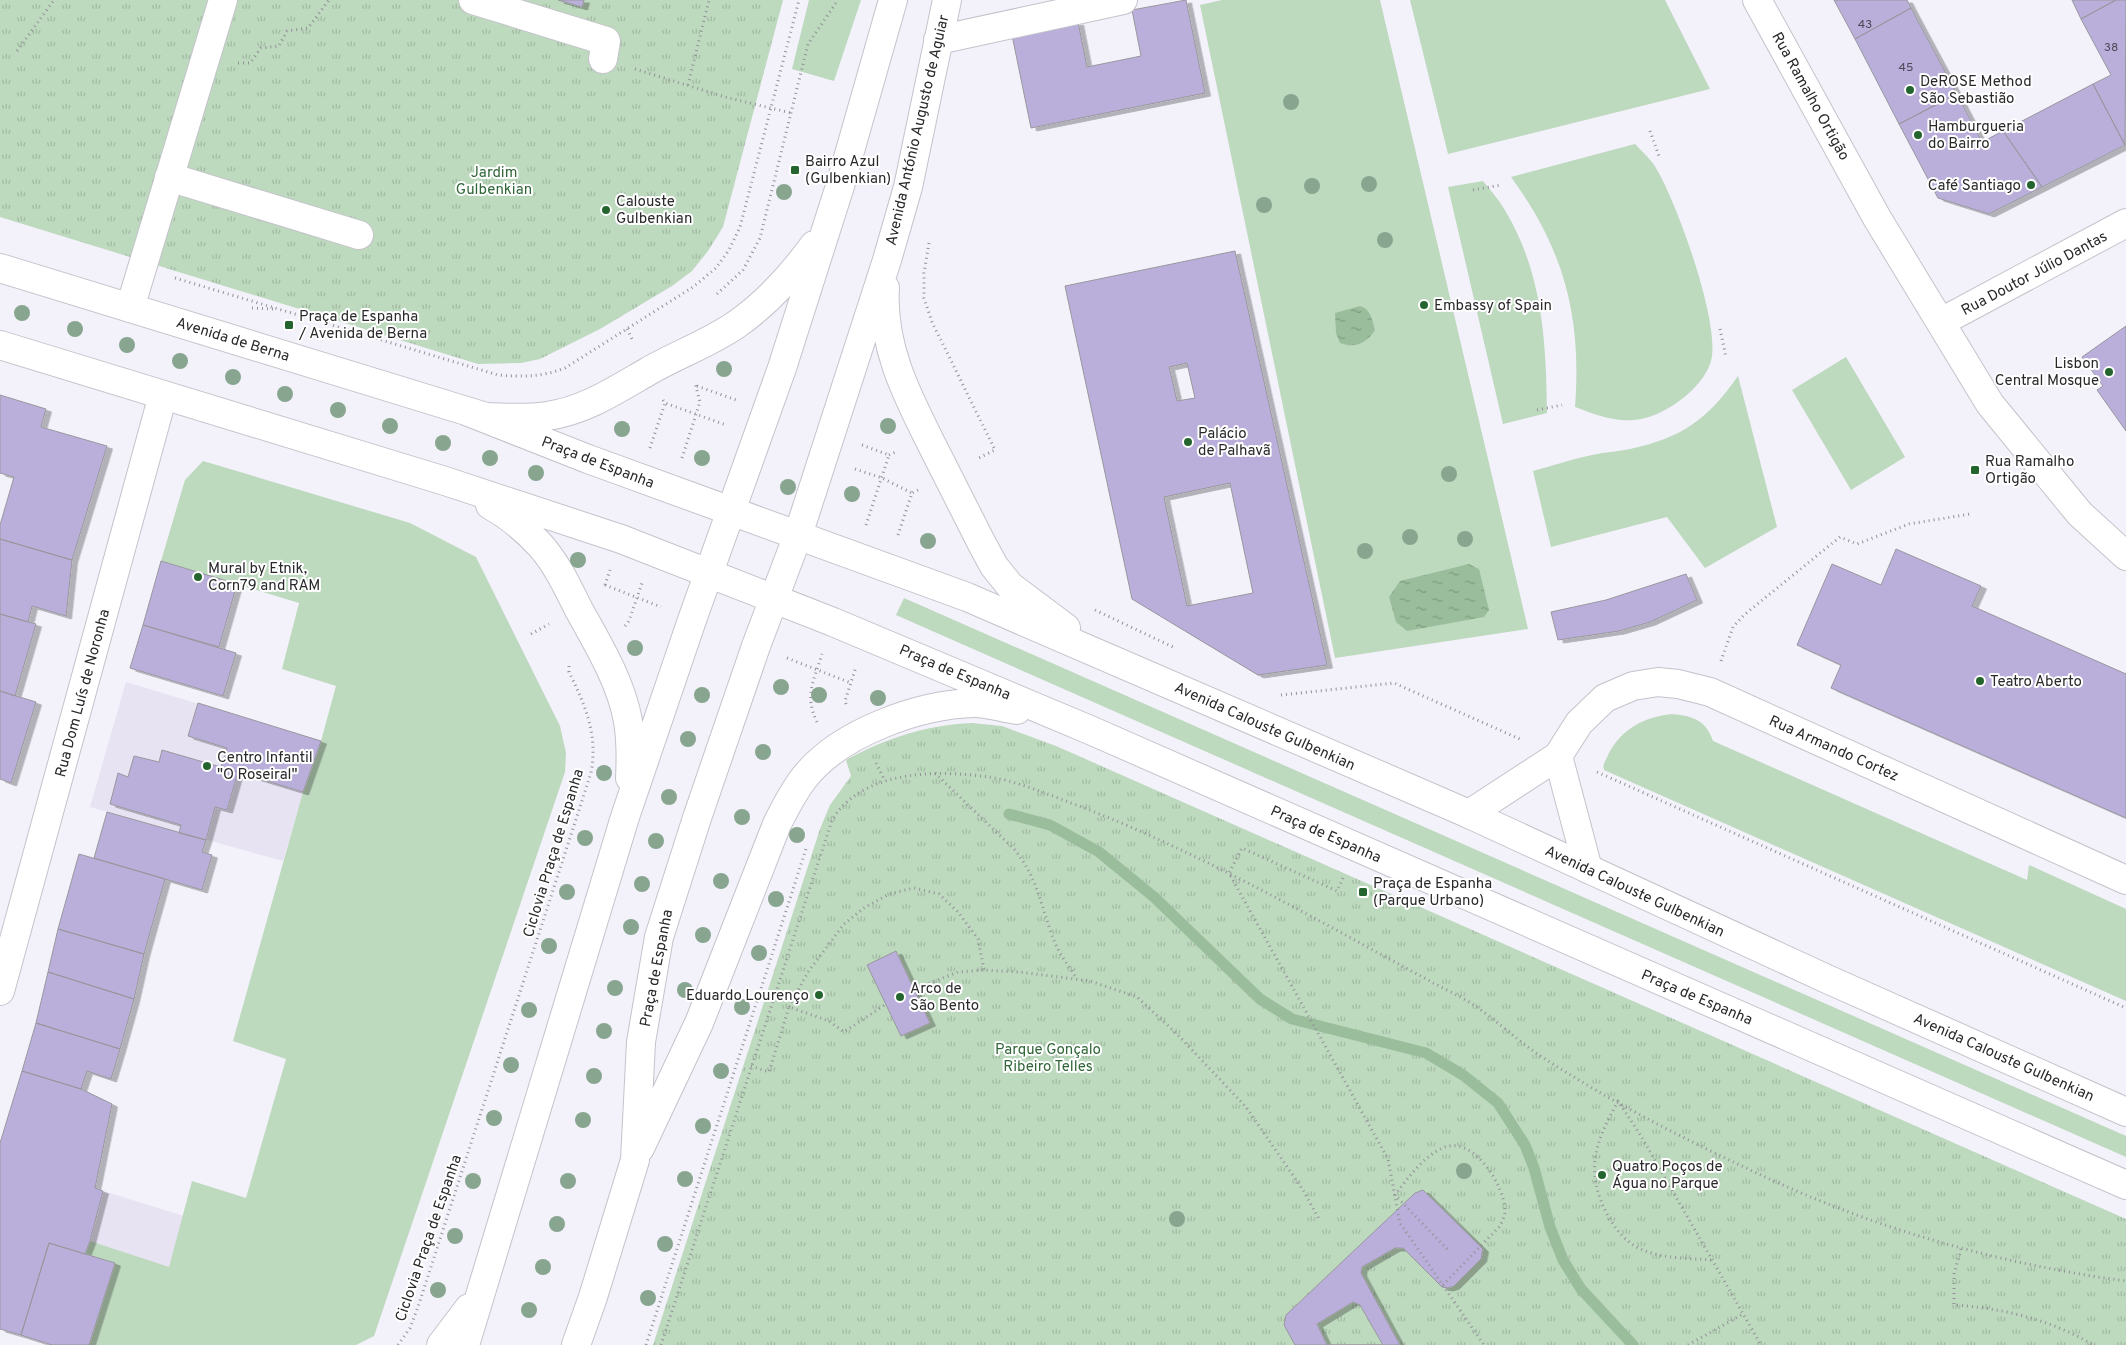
<svg xmlns="http://www.w3.org/2000/svg" width="2126" height="1345" viewBox="0 0 2126 1345" font-family="Overpass,sans-serif">
  <style>
    .built { fill: #e7e3f3 }
    .grass { fill: #bdd9be }
    .park { fill: url(#park-tufts) }
    .water { fill: url(#water-ripples) }
    .lines { fill: none; stroke-linecap: round; stroke-linejoin: round }
    .stream { stroke: #9abe9c; stroke-width: 11 }
    .building { fill: #baafdb; stroke: #99979e; fill-rule: evenodd; filter: url(#shadow) }
    .minor-casing { stroke: #c4c3cb; stroke-width: 30 }
    .major-casing { stroke: #c4c3cb; stroke-width: 30 }
    .path { stroke: #939298; stroke-width: 3; stroke-dasharray: 1 4; stroke-linecap: butt }
    .minor { stroke: #fff; stroke-width: 28 }
    .major { stroke: #fff; stroke-width: 28 }
    .tree { fill: #88a58f }
    .poi-dot { fill: #24652f; stroke: #fff; stroke-width: 2 }
    .labels { text-anchor: middle; stroke-width: 4; stroke-linejoin: round; paint-order: stroke }
    .number-label { font-size: 12px; fill: #4d4a58 }
    .poi-label { font-size: 15px; fill: #29292c; stroke: #fff; text-anchor: start }
    .street-label { font-size: 15px; fill: #29292c; stroke: #fff }
    .park-label { font-size: 15px; fill: #316638; stroke: #fff }
  </style>
  <defs>
    <pattern id="park-tufts" width="24" height="20" patternUnits="userSpaceOnUse" patternTransform="scale(1.25)"><rect width="24" height="20" fill="#bdd9be"/><path d="M3 7l-1-3M5 7V3M7 7l1-3M15 17l-1-3M17 17v-4M19 17l1-3" fill="none" stroke="#a2baa3"/></pattern>
    <pattern id="water-ripples" width="26" height="14" patternUnits="userSpaceOnUse" patternTransform="scale(1.25)"><rect width="26" height="14" fill="#9abe9c"/><path d="M2 4q2-2 4 0t4 0M15 11q2-2 4 0t4 0" fill="none" stroke="#7e9a7f"/></pattern>
    <filter id="shadow"><feDropShadow dx="5.5" dy="3" stdDeviation="0" flood-color="#0004"/></filter>
  </defs>
  <rect width="100%" height="100%" fill="#f3f1fa"/>
  <path class="built" d="M 126,682 L 321,741 L 303,792 L 283,861 L 90,807 Z
    M 0,1159 L 184,1216 L 169,1268 L 0,1211 Z"/>
  <path class="grass" d="M 809,0 L 861,0 L 834,81 L 792,69 Z
    M 1222,0 L 1380,0 L 1528,629 L 1335,658 L 1200,5 Z
    M 1410,0 L 1665,0 L 1710,89 L 1448,154 Z
    M 1635,144 C 1642,152 1652,160 1657,170 C 1677,203 1721,325 1711,361 C 1703,389 1663,418 1634,420 C 1613,422 1594,414 1575,407 C 1582,317 1564,249 1511,177 Z
    M 1483,181 C 1491,191 1500,201 1506,212 C 1543,275 1546,342 1547,413 L 1503,424 L 1448,187 Z
    M 1846,357 L 1905,457 L 1851,490 L 1792,390 Z
    M 1738,376 L 1777,527 L 1705,568 L 1667,517 L 1551,547 L 1533,471 C 1552,466 1572,459 1592,455 C 1604,452 1617,452 1630,449 C 1682,438 1708,419 1738,376 Z
    M 203,461 L 410,523 L 476,557 L 560,726 L 566,753 L 565,772 L 374,1336 L 356,1345 L 89,1345 L 114,1263 L 85,1254 L 90,1241 L 169,1267 L 192,1181 L 246,1198 L 286,1059 L 233,1041 L 303,792 L 321,741 L 336,686 L 282,669 L 299,603 L 161,561 L 185,480 Z
    M 904,598 L 2126,1136 L 2126,1157 L 896,615 Z
    M 1672,714 C 1693,716 1706,720 1713,741 L 2027,880 L 2029,865 L 2126,909 L 2126,1001 L 1604,770 C 1602,764 1606,761 1608,755 C 1621,729 1644,717 1672,714 Z"/>
  <path class="park" d="M 0,0 L 783,0 L 723,227 L 708,251 L 692,271 L 672,286 L 600,329 L 540,359 L 521,363 L 478,364 L 0,217 Z
    M 972,723 L 1002,726 L 1056,746 L 2126,1219 L 2126,1345 L 653,1345 L 820,829 L 830,805 L 851,776 L 846,760 C 886,738 927,725 972,723 Z"/>
  <path class="water" d="M 1360,306 C 1371,309 1372,320 1375,330 C 1367,343 1355,349 1340,343 L 1336,333 L 1335,313 Z
    M 1469,564 L 1479,569 L 1489,610 L 1484,617 L 1407,631 L 1396,622 L 1389,597 L 1400,581 Z"/>
  <g class="lines">
    <path class="stream" d="M 1009,814 L 1050,825 L 1099,852 L 1154,897 L 1260,999 L 1292,1019 L 1426,1053 L 1463,1075 L 1498,1103 L 1525,1145 L 1534,1168 L 1550,1227 L 1563,1260 L 1581,1289 L 1633,1345"/>
  </g>
  <path class="building" d="M 558,0 L 584,0 L 582,7 Z
    M 1186,0 L 1205,93 L 1031,128 L 1012,35 L 1078,22 L 1087,67 L 1141,56 L 1132,10 Z
    M 1834,0 L 1907,0 L 1911,8 L 1855,39 Z
    M 2072,0 L 2116,0 L 2081,19 Z
    M 2116,0 L 2126,0 L 2125,145 L 2093,84 L 2111,75 L 2081,19 Z
    M 1911,8 L 1957,94 L 1899,124 L 1855,39 Z
    M 2093,84 L 2125,145 L 2042,187 L 2003,131 Z
    M 1957,94 L 1982,142 L 2003,131 L 2042,187 L 1989,214 L 1938,198 L 1899,124 Z
    M 1235,251 L 1327,665 L 1258,675 L 1132,599 L 1065,286 ZM 1187,363 L 1195,398 L 1177,401 L 1169,367 ZM 1230,483 L 1253,593 L 1187,606 L 1164,497 Z
    M 2126,326 L 2126,431 L 2097,390 L 2103,386 L 2082,357 Z
    M 0,395 L 46,409 L 41,427 L 107,446 L 72,560 L 0,539 L 0,525 L 14,477 L 0,473 Z
    M 0,539 L 72,560 L 66,616 L 32,606 L 28,622 L 0,614 Z
    M 1896,549 L 1981,586 L 1972,606 L 2126,674 L 2126,818 L 1831,688 L 1841,665 L 1797,645 L 1832,564 L 1881,585 Z
    M 161,561 L 237,584 L 219,647 L 143,625 Z
    M 1686,574 L 1697,600 L 1650,622 L 1619,631 L 1558,640 L 1551,612 L 1606,600 Z
    M 0,614 L 36,624 L 15,696 L 0,691 Z
    M 143,625 L 236,653 L 223,696 L 130,668 Z
    M 0,691 L 36,702 L 11,783 L 0,779 Z
    M 198,703 L 321,741 L 303,792 L 221,767 L 227,748 L 188,736 Z
    M 162,750 L 238,772 L 227,810 L 215,807 L 206,840 L 179,833 L 181,825 L 110,804 L 118,773 L 128,777 L 134,756 L 159,762 Z
    M 107,812 L 206,840 L 202,852 L 212,855 L 202,890 L 94,858 Z
    M 79,854 L 165,879 L 144,954 L 58,929 Z
    M 58,929 L 144,954 L 134,999 L 48,972 Z
    M 896,951 L 930,1023 L 901,1036 L 867,965 Z
    M 48,972 L 134,999 L 120,1049 L 36,1023 Z
    M 36,1023 L 120,1049 L 111,1079 L 87,1071 L 81,1089 L 22,1071 Z
    M 22,1071 L 81,1089 L 112,1104 L 95,1188 L 103,1191 L 90,1241 L 85,1254 L 49,1243 L 21,1335 L 0,1329 L 0,1143 Z
    M 1423,1190 L 1483,1249 L 1481,1259 L 1454,1286 L 1448,1288 L 1442,1287 L 1403,1248 L 1395,1248 L 1362,1267 L 1361,1273 L 1400,1345 L 1295,1345 L 1284,1325 L 1286,1315 L 1415,1193 Z
    M 49,1243 L 115,1263 L 89,1345 L 52,1345 L 21,1335 Z
    M 1353,1302 L 1360,1305 L 1383,1345 L 1327,1345 L 1317,1324 Z"/>
  <g class="lines">
    <g class="minor-casing">
      <path id="minor" d="M 473,0 L 606,41 L 603,59
        M 1757,0 L 1877,218 L 1990,404 L 2080,514 L 2126,556
        M 938,40 L 1123,0
        M 169,177 L 359,235
        M 130,308 L 223,0
        M 1941,322 L 2126,223
        M 1558,756 L 1588,869
        M 1469,814 L 1558,756 L 1579,723 L 1605,698 L 1633,686 L 1658,682 L 1678,684 L 1710,692 L 2126,880
        M 0,991 L 163,395"/>
    </g>
    <g class="major-casing">
      <path id="major" d="M 0,268 L 486,417 C 506,418 527,419 547,416 C 584,411 616,390 647,372 C 676,355 710,343 737,324 C 767,303 793,274 814,245
        M 885,288 C 881,349 910,401 936,453 C 951,483 966,512 981,542 L 994,566 L 1010,586 L 1066,628
        M 0,345 L 445,481 L 621,539 L 833,622 L 1090,730 L 2126,1185
        M 466,411 L 588,459 L 967,597 L 1469,814 L 1827,979 L 2126,1112
        M 490,505 C 508,515 526,530 540,545 C 557,564 568,588 579,610 C 598,644 621,682 628,721 C 631,740 631,759 630,778
        M 640,1148 L 699,1023 L 777,824 C 785,808 793,792 804,778 C 839,733 919,704 975,703 C 988,703 1003,708 1017,710
        M 441,1345 L 469,1308
        M 465,1345 L 625,817 L 692,620 L 782,368 L 840,186 L 893,0
        M 576,1345 L 593,1297 L 635,1160 L 641,1042 L 659,937 L 697,818 L 756,646 L 798,535 L 887,260 L 908,187 L 947,0"/>
    </g>
    <path class="path" d="M 17,51 L 54,0
      M 238,63 L 250,63 L 261,48 L 279,46 L 287,31 L 308,28 L 329,0
      M 635,69 L 725,97 L 791,113
      M 688,85 L 709,0
      M 1650,131 L 1660,159
      M 1473,190 L 1501,185
      M 929,243 L 924,273 L 924,298 L 932,322 L 995,450 L 977,459
      M 175,278 L 498,375 C 523,377 542,377 565,368 L 693,287 L 716,268 L 729,250 L 740,227 L 799,0
      M 717,294 L 743,270 L 760,238 L 808,44 L 838,0
      M 252,308 L 275,309
      M 627,329 L 633,341
      M 1720,329 L 1726,357
      M 697,386 L 736,400
      M 663,400 L 665,403 L 726,425
      M 1537,410 L 1562,405
      M 862,445 L 889,455
      M 650,448 L 665,403
      M 889,455 L 898,451
      M 682,458 L 700,402 L 695,383
      M 855,469 L 882,478 L 912,493
      M 866,525 L 889,455
      M 898,535 L 912,493 L 918,490
      M 605,585 L 610,570
      M 605,585 L 661,607
      M 1095,610 L 1173,647
      M 625,626 L 629,621 L 642,583
      M 531,634 L 549,624
      M 787,658 L 851,683
      M 1721,661 L 1733,627 L 1744,615 L 1840,537 L 1857,544 L 1909,524 L 1970,514
      M 1281,695 L 1394,683 L 1522,740
      M 846,704 L 845,701 L 856,667
      M 817,722 C 804,695 814,681 822,654
      M 876,763 L 885,781
      M 1597,772 L 2126,1008
      M 935,773 L 1015,850 C 1037,878 1040,902 1052,935 C 1057,951 1068,965 1077,979
      M 1343,878 L 1337,891 L 1242,848 L 1229,873 L 1388,1159 L 1400,1223 L 1484,1345
      M 915,989 L 958,972 L 984,970 L 1019,972 L 1090,981 L 1137,997 L 1176,1033 L 1246,1107 L 1303,1190 L 1320,1221
      M 789,1007 L 808,972 L 844,924 L 864,908 L 889,894 L 914,888 L 939,894 L 958,912 L 978,939 L 984,970
      M 751,1066 L 769,1072 L 789,1007 L 829,1021 L 844,1032 L 886,1004
      M 1961,1249 L 1954,1274 L 1954,1305 C 2002,1308 2052,1320 2093,1345
      M 1711,1260 C 1689,1258 1664,1259 1643,1250 C 1627,1244 1616,1230 1608,1216 C 1584,1171 1595,1143 1618,1101 L 1641,1136 L 1761,1345
      M 1443,1285 L 1500,1226 C 1502,1221 1505,1216 1505,1211 C 1505,1187 1475,1137 1445,1147 C 1424,1155 1408,1178 1395,1195 L 1449,1251
      M 398,1345 L 410,1328 L 418,1307 L 591,773 C 598,735 586,707 569,672 L 569,663
      M 646,1345 L 806,849
      M 661,1345 L 832,820 C 863,769 938,770 989,777 C 1016,781 1045,793 1071,803 C 1165,838 1253,885 1342,933 C 1371,949 1400,965 1430,981 C 1444,989 1460,996 1474,1005 C 1497,1021 1518,1041 1542,1057 C 1611,1102 1688,1141 1763,1176 C 1879,1230 2000,1264 2126,1281
      M 1688,1345 L 1743,1314"/>
    <use href="#minor" class="minor"/>
    <use href="#major" class="major"/>
  </g>
  <g class="tree">
    <circle cx="1291" cy="102" r="8"/>
    <circle cx="1369" cy="184" r="8"/>
    <circle cx="1312" cy="186" r="8"/>
    <circle cx="784" cy="192" r="8"/>
    <circle cx="1264" cy="205" r="8"/>
    <circle cx="1385" cy="240" r="8"/>
    <circle cx="22" cy="313" r="8"/>
    <circle cx="75" cy="329" r="8"/>
    <circle cx="127" cy="345" r="8"/>
    <circle cx="180" cy="361" r="8"/>
    <circle cx="724" cy="369" r="8"/>
    <circle cx="233" cy="377" r="8"/>
    <circle cx="285" cy="394" r="8"/>
    <circle cx="338" cy="410" r="8"/>
    <circle cx="390" cy="426" r="8"/>
    <circle cx="888" cy="426" r="8"/>
    <circle cx="622" cy="429" r="8"/>
    <circle cx="443" cy="443" r="8"/>
    <circle cx="490" cy="458" r="8"/>
    <circle cx="702" cy="458" r="8"/>
    <circle cx="536" cy="473" r="8"/>
    <circle cx="1449" cy="474" r="8"/>
    <circle cx="788" cy="487" r="8"/>
    <circle cx="852" cy="494" r="8"/>
    <circle cx="1410" cy="537" r="8"/>
    <circle cx="1465" cy="539" r="8"/>
    <circle cx="928" cy="541" r="8"/>
    <circle cx="1365" cy="551" r="8"/>
    <circle cx="578" cy="560" r="8"/>
    <circle cx="635" cy="648" r="8"/>
    <circle cx="781" cy="687" r="8"/>
    <circle cx="702" cy="695" r="8"/>
    <circle cx="819" cy="695" r="8"/>
    <circle cx="878" cy="698" r="8"/>
    <circle cx="688" cy="739" r="8"/>
    <circle cx="763" cy="752" r="8"/>
    <circle cx="604" cy="773" r="8"/>
    <circle cx="669" cy="797" r="8"/>
    <circle cx="742" cy="817" r="8"/>
    <circle cx="797" cy="835" r="8"/>
    <circle cx="585" cy="838" r="8"/>
    <circle cx="656" cy="841" r="8"/>
    <circle cx="721" cy="881" r="8"/>
    <circle cx="642" cy="884" r="8"/>
    <circle cx="567" cy="892" r="8"/>
    <circle cx="776" cy="899" r="8"/>
    <circle cx="631" cy="927" r="8"/>
    <circle cx="703" cy="935" r="8"/>
    <circle cx="549" cy="946" r="8"/>
    <circle cx="759" cy="953" r="8"/>
    <circle cx="615" cy="988" r="8"/>
    <circle cx="685" cy="990" r="8"/>
    <circle cx="742" cy="1007" r="8"/>
    <circle cx="529" cy="1010" r="8"/>
    <circle cx="604" cy="1031" r="8"/>
    <circle cx="511" cy="1065" r="8"/>
    <circle cx="721" cy="1071" r="8"/>
    <circle cx="594" cy="1076" r="8"/>
    <circle cx="494" cy="1118" r="8"/>
    <circle cx="583" cy="1120" r="8"/>
    <circle cx="703" cy="1126" r="8"/>
    <circle cx="1464" cy="1171" r="8"/>
    <circle cx="685" cy="1179" r="8"/>
    <circle cx="473" cy="1181" r="8"/>
    <circle cx="568" cy="1181" r="8"/>
    <circle cx="1177" cy="1219" r="8"/>
    <circle cx="557" cy="1224" r="8"/>
    <circle cx="455" cy="1236" r="8"/>
    <circle cx="665" cy="1244" r="8"/>
    <circle cx="543" cy="1267" r="8"/>
    <circle cx="438" cy="1290" r="8"/>
    <circle cx="648" cy="1298" r="8"/>
    <circle cx="529" cy="1310" r="8"/>
  </g>
  <g class="poi-dot">
    <circle cx="1910" cy="90" r="5"/>
    <circle cx="1918" cy="135" r="5"/>
    <rect x="790" y="165" width="10" height="10" rx="2.5"/>
    <circle cx="2031" cy="185" r="5"/>
    <circle cx="606" cy="210" r="5"/>
    <circle cx="1424" cy="305" r="5"/>
    <rect x="284" y="320" width="10" height="10" rx="2.5"/>
    <circle cx="2109" cy="372" r="5"/>
    <circle cx="1188" cy="442" r="5"/>
    <rect x="1970" y="465" width="10" height="10" rx="2.5"/>
    <circle cx="198" cy="577" r="5"/>
    <circle cx="1980" cy="681" r="5"/>
    <circle cx="207" cy="766" r="5"/>
    <rect x="1358" y="887" width="10" height="10" rx="2.5"/>
    <circle cx="819" cy="995" r="5"/>
    <circle cx="900" cy="997" r="5"/>
    <circle cx="1602" cy="1175" r="5"/>
  </g>
  <g class="labels">
    <g class="number-label">
      <text x="1865" y="28">43</text>
      <text x="2111" y="51">38</text>
      <text x="1906" y="71">45</text>
    </g>
    <g class="poi-label">
      <text x="1920" y="86">DeROSE Method<tspan x="1920" dy="17">São Sebastião</tspan></text>
      <text x="1928" y="131">Hamburgueria<tspan x="1928" dy="17">do Bairro</tspan></text>
      <text x="805" y="166">Bairro Azul<tspan x="805" dy="17">(Gulbenkian)</tspan></text>
      <text x="2021" y="190" text-anchor="end">Café Santiago</text>
      <text x="616" y="206">Calouste<tspan x="616" dy="17">Gulbenkian</tspan></text>
      <text x="1434" y="310">Embassy of Spain</text>
      <text x="299" y="321">Praça de Espanha<tspan x="299" dy="17">/ Avenida de Berna</tspan></text>
      <text x="2099" y="368" text-anchor="end">Lisbon<tspan x="2099" dy="17">Central Mosque</tspan></text>
      <text x="1198" y="438">Palácio<tspan x="1198" dy="17">de Palhavã</tspan></text>
      <text x="1985" y="466">Rua Ramalho<tspan x="1985" dy="17">Ortigão</tspan></text>
      <text x="208" y="573">Mural by Etnik,<tspan x="208" dy="17">Corn79 and RAM</tspan></text>
      <text x="1990" y="686">Teatro Aberto</text>
      <text x="217" y="762">Centro Infantil<tspan x="217" dy="17">"O Roseiral"</tspan></text>
      <text x="1373" y="888">Praça de Espanha<tspan x="1373" dy="17">(Parque Urbano)</tspan></text>
      <text x="910" y="993">Arco de<tspan x="910" dy="17">São Bento</tspan></text>
      <text x="809" y="1000" text-anchor="end">Eduardo Lourenço</text>
      <text x="1612" y="1171">Quatro Poços de<tspan x="1612" dy="17">Água no Parque</tspan></text>
    </g>
    <g class="street-label">
      <text transform="translate(1811 96) rotate(61)" y="5">Rua Ramalho Ortigão</text>
      <text transform="translate(917 130) rotate(-77)" y="5">Avenida António Augusto de Aguiar</text>
      <text transform="translate(2034 273) rotate(-28)" y="5">Rua Doutor Júlio Dantas</text>
      <text transform="translate(233 339) rotate(17)" y="5">Avenida de Berna</text>
      <text transform="translate(598 462) rotate(21)" y="5">Praça de Espanha</text>
      <text transform="translate(955 672) rotate(23)" y="5">Praça de Espanha</text>
      <text transform="translate(82 693) rotate(-75)" y="5">Rua Dom Luís de Noronha</text>
      <text transform="translate(1265 726) rotate(24)" y="5">Avenida Calouste Gulbenkian</text>
      <text transform="translate(1834 748) rotate(24)" y="5">Rua Armando Cortez</text>
      <text transform="translate(1326 834) rotate(24)" y="5">Praça de Espanha</text>
      <text transform="translate(553 853) rotate(-73)" y="5">Ciclovia Praça de Espanha</text>
      <text transform="translate(1635 891) rotate(25)" y="5">Avenida Calouste Gulbenkian</text>
      <text transform="translate(656 968) rotate(-79)" y="5">Praça de Espanha</text>
      <text transform="translate(1697 997) rotate(23)" y="5">Praça de Espanha</text>
      <text transform="translate(2004 1057) rotate(24)" y="5">Avenida Calouste Gulbenkian</text>
      <text transform="translate(428 1238) rotate(-71)" y="5">Ciclovia Praça de Espanha</text>
    </g>
    <g class="park-label">
      <text x="494" y="177">Jardim<tspan x="494" dy="17">Gulbenkian</tspan></text>
      <text x="1048" y="1054">Parque Gonçalo<tspan x="1048" dy="17">Ribeiro Telles</tspan></text>
    </g>
  </g>
</svg>
